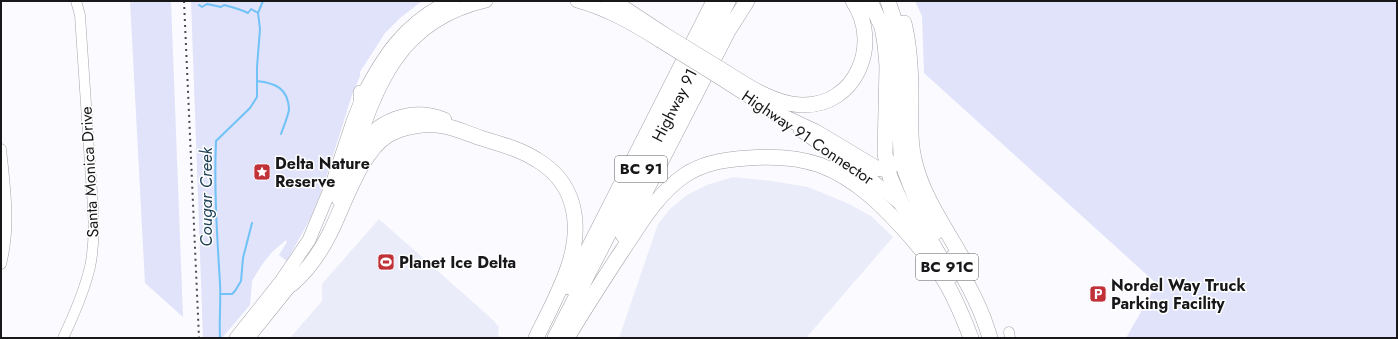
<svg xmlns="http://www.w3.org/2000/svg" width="1398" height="339" viewBox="0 0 1398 339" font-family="Jost,sans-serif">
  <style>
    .built { fill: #ebecf9 }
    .green { fill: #e0e3fa }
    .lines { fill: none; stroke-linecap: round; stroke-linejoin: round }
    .stream { stroke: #70c2f7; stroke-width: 2 }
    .minor-casing { stroke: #a4a4a9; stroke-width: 11 }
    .major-casing { stroke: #a4a4a9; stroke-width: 14 }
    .highway-casing { stroke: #a4a4a9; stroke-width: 16 }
    .minor { stroke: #fff; stroke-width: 10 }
    .major { stroke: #fff; stroke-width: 13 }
    .highway { stroke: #fff; stroke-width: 15 }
    .rail { stroke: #4a4a4d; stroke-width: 2; stroke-dasharray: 2 4; stroke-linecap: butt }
    .major-bridge-casing { stroke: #a4a4a9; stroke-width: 14; stroke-linecap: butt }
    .highway-bridge-casing { stroke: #a4a4a9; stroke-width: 16; stroke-linecap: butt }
    .major-bridge { stroke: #fff; stroke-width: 13 }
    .highway-bridge { stroke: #fff; stroke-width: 15 }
    .labels { text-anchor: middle; stroke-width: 3; stroke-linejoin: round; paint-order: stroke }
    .shield { fill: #fff; stroke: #5d5d5f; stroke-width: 1 }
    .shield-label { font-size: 15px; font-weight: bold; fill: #18181a }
    .street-label { font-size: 16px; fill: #18181a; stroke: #fff }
    .poi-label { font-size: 16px; font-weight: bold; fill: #18181a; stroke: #fff; text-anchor: start }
    .water-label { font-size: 17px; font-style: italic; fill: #1f4259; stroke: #fff }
  </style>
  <rect width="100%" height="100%" fill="#fafaff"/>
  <path class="built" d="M 733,177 L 772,181 L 808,187 L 847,203 L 871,216 L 893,237 L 806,338 L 619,338 L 658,224 L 670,209 L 687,195 L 707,185 Z
    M 379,219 L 492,319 L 499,327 L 498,335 L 501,338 L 290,338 L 322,301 L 322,284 Z"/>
  <path class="green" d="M 130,1 L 171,1 L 183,317 L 145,283 Z
    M 191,1 L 422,1 L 400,18 L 385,33 L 360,72 L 360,76 L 352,95 L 323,187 L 311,217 L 287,261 L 279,255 L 287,242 L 286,240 L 272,252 L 261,266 L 252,281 L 250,305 L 222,338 L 203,338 Z
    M 915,1 L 1397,1 L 1397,338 L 1126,338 L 1157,284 L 924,73 L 922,16 Z"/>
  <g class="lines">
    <path class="stream" d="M 199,5 L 202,7 L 207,4 L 221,7 L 224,5 C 232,7 240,9 248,13 L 251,9 L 258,13
      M 257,81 C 275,83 288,88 289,109 C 289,114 283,128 281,134
      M 220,294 L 232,294 L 235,291 L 241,281 L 243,258 L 252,223
      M 220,338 C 219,320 221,301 220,283 C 217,236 214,188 216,141 L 250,108 L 257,97 L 257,67 L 260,29 L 258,13 L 263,1"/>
    <g class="minor-casing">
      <path id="minor" d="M 1,149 C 5,187 11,226 1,264
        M 1009,332 L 1010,338
        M 63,338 C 74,315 84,292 90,267 C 97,233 92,198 90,164 C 87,114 83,65 80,15 L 76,1"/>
    </g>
    <g class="major-casing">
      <path id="major" d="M 577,1 C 607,9 633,24 660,41
        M 723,80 L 782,118
        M 800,130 L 873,181 L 902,205
        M 338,199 C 371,115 381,25 486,1
        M 236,338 L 282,280 L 309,240 L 331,187 L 353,121 L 361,101 L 360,92
        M 248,338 L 297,277"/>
    </g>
    <g class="highway-casing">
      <path id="highway" d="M 609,1 L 625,9 L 663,34
        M 870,1 L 882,27 L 885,44 L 887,66 L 885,154 L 890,177 L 902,205 L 928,236 L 951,276
        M 888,1 L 896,25 L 898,39 L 899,111 L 901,154 L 905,171 L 915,197 L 936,232
        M 904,23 C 910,47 911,73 911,98 C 911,119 909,139 914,159 C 922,197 948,231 966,265
        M 725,72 C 747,86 774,104 801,105 C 856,107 882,44 853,1
        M 361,101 C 383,57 405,23 452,1
        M 775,113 L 816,132 L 876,168 C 883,170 889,168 895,163
        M 360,152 C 374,120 413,107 444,120
        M 623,235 L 728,31 L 747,1
        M 952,258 C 968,283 982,310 990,338
        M 292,284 C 309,269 320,253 330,233 C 344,205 361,151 388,135 C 404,126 425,123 444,126 C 456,128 469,134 481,138 C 500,144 520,149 537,160 C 552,169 564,182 570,198 C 588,246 556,296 536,338
        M 569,287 L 714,1
        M 555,338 L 728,1
        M 567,338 C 584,309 603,280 622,251 C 640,224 657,194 685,175 C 703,163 727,159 748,158 C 772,156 797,157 820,165 C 857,179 884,207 909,235 C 921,249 933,263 943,278 C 955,297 963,317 971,338"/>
    </g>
    <use href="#minor" class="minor"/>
    <use href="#major" class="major"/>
    <use href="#highway" class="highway"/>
    <path class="rail" d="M 184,1 L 199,338"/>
    <g class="major-bridge-casing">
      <path id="major-bridge" d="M 660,41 L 723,80"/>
    </g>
    <g class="highway-bridge-casing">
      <path id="highway-bridge" d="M 663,34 L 725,72"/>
    </g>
    <use href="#major-bridge" class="major-bridge"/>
    <use href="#highway-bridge" class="highway-bridge"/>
  </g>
  <defs>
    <g id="sight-square" transform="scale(0.9)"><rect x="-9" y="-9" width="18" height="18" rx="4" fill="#c03138" stroke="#fff"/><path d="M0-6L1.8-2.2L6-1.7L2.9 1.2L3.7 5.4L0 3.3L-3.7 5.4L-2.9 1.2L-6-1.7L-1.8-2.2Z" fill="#fff"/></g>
    <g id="stadium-square" transform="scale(0.9)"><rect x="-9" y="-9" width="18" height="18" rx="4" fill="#c03138" stroke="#fff"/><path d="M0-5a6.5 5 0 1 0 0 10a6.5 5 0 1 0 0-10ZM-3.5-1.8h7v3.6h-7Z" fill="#fff"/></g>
    <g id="parking-square" transform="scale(0.9)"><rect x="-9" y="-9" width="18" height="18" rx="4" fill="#c03138" stroke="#fff"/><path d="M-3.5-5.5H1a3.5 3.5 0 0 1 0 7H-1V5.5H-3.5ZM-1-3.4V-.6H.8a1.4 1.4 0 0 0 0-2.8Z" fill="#fff"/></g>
  </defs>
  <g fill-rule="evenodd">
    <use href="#sight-square" x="262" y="172"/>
    <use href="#stadium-square" x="386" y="262"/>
    <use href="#parking-square" x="1098" y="294"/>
  </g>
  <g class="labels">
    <g class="shield">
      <rect x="615" y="156" width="52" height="26" rx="3"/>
      <rect x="916" y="254" width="62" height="26" rx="3"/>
    </g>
    <g class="shield-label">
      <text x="641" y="174">BC 91</text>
      <text x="947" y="272">BC 91C</text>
    </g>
    <g class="street-label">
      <text transform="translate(674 105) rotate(-63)" y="6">Highway 91</text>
      <text transform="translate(808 137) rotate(34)" y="6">Highway 91 Connector</text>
      <text transform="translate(89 172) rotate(-93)" y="6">Santa Monica Drive</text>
    </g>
    <g class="poi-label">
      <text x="275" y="169">Delta Nature<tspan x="275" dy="18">Reserve</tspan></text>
      <text x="399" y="268">Planet Ice Delta</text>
      <text x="1111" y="291">Nordel Way Truck<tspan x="1111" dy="18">Parking Facility</tspan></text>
    </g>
    <g class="water-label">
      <text transform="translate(206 197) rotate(-90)" y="6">Cougar Creek</text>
    </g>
  </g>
  <rect width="1398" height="339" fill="none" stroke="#18181a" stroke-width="4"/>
</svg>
